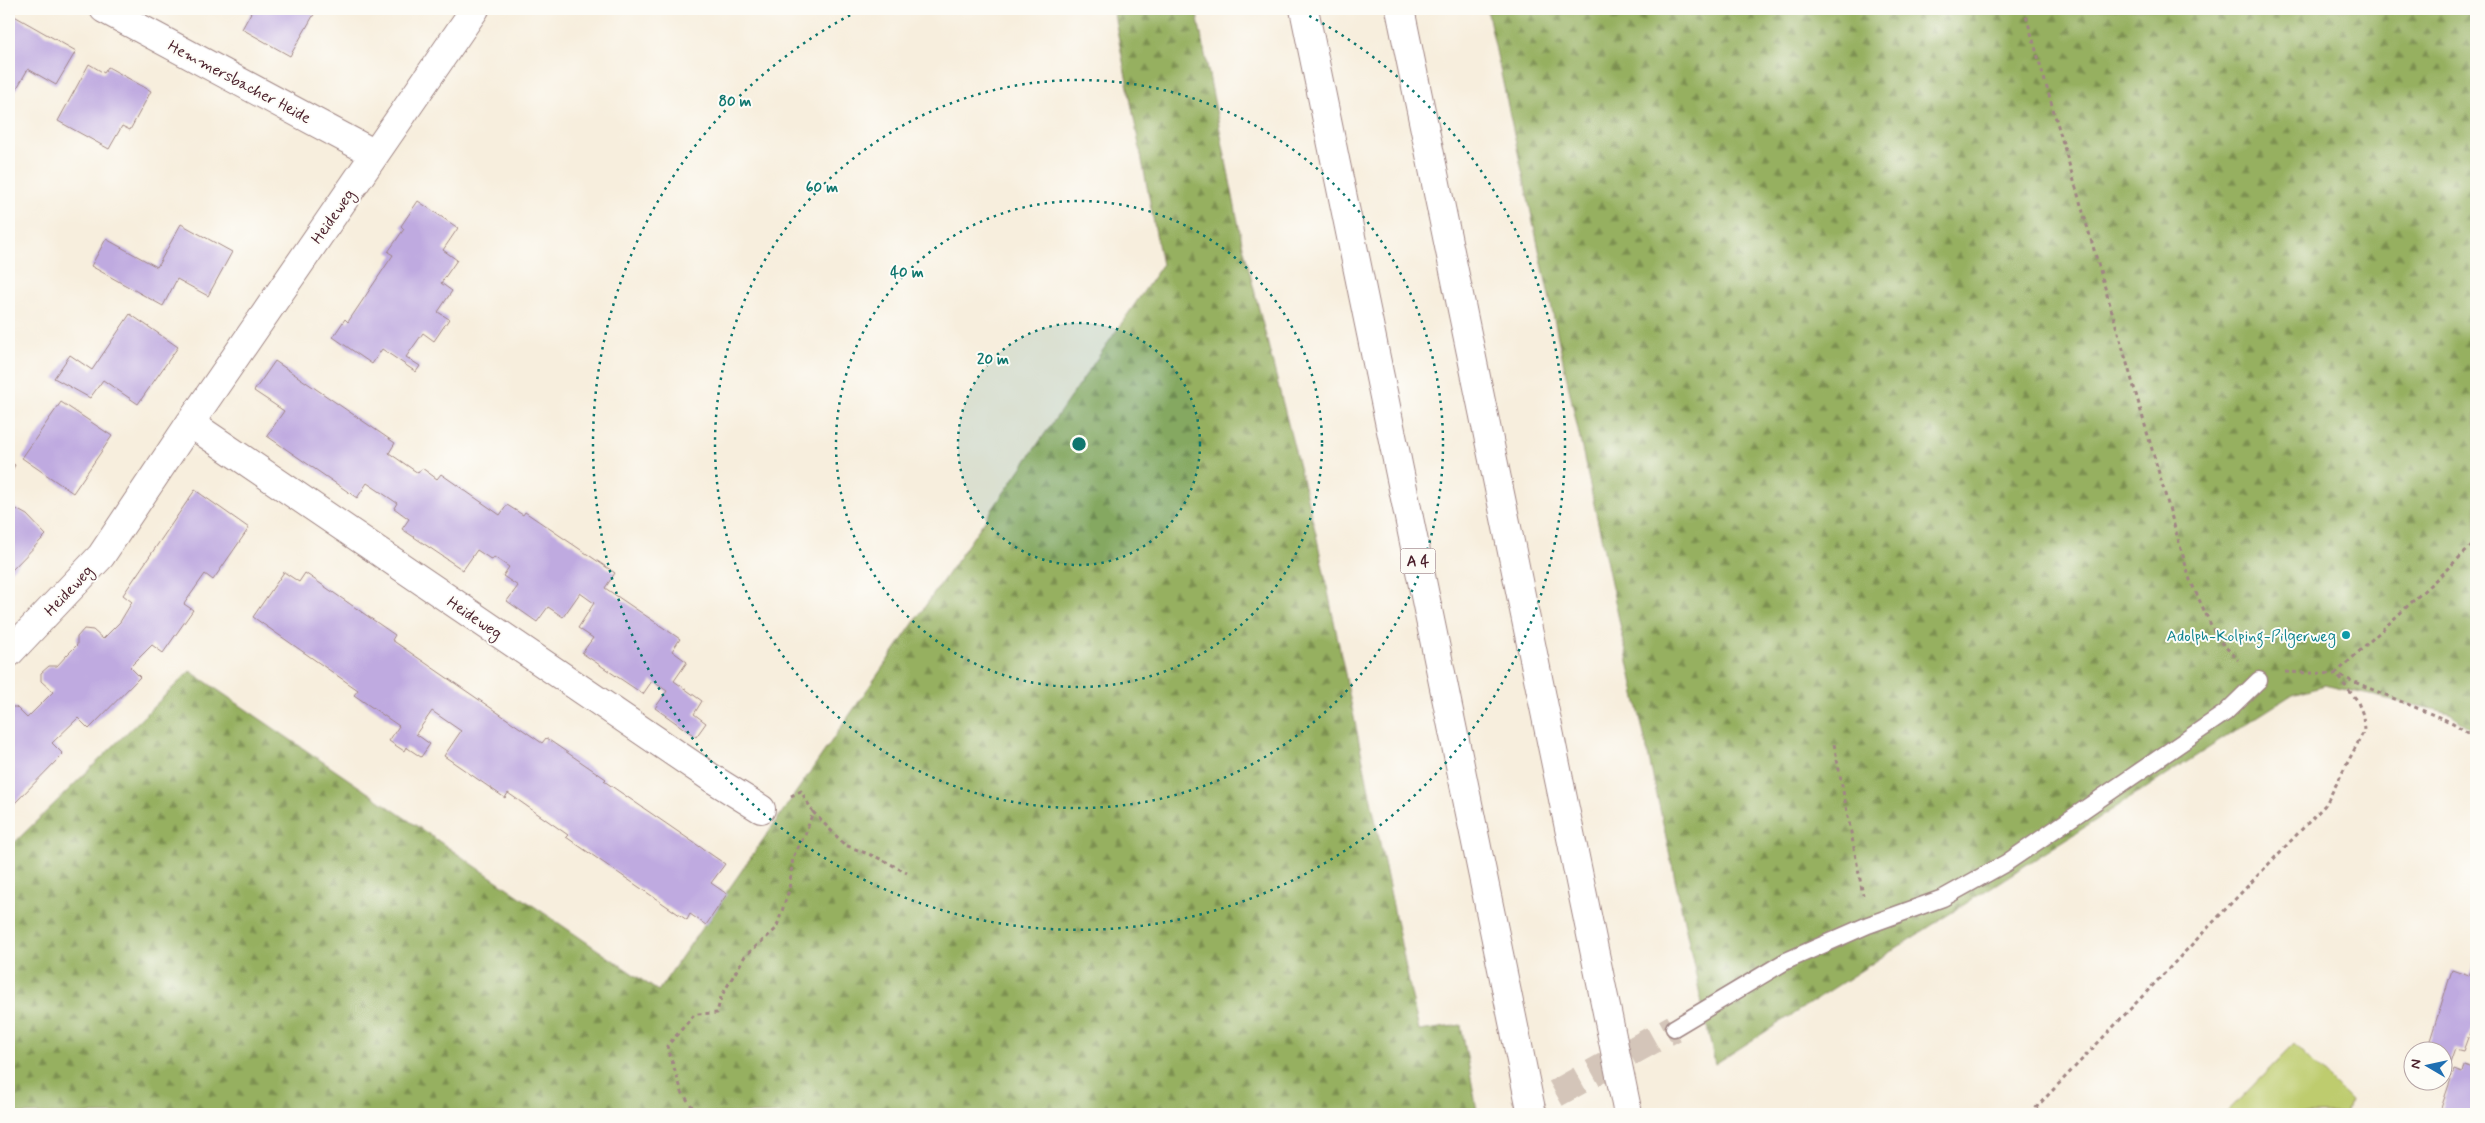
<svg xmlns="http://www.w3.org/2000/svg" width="2485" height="1123" viewBox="0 0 2485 1123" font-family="Mynerve,sans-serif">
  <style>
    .forest { fill: url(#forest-firs); stroke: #706846 }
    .park { fill: #becc6e; stroke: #84764c }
    .building { fill: #bfaae0 }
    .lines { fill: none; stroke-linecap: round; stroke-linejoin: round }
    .street-tunnel { stroke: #d4c5b9; stroke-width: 28; stroke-dasharray: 28 14; stroke-linecap: butt }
    .lane-casing { stroke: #a08684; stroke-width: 19 }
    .street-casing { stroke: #a08684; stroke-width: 30 }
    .highway-casing { stroke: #a08684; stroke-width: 30 }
    .path { stroke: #a08684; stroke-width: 3; stroke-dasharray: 4 4; stroke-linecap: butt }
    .lane { stroke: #fff; stroke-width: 16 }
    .street { stroke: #fff; stroke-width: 28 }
    .highway { stroke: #fff; stroke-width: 28 }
    .ring { fill: none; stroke: #0f766e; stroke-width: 2.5; stroke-dasharray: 2.5 5 }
    .culture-dot { fill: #0f9aa8; stroke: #fdfcf7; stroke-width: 2 }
    .labels { text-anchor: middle; stroke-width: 4; stroke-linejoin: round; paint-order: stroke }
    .shield { fill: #fdfcf7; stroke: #806168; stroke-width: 1 }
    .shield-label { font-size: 15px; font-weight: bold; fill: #4a1f2b }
    .street-label { font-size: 16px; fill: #4a1f2b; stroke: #fdfcf7 }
    .culture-label { font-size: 16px; fill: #0d838f; stroke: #fdfcf7; text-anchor: end }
    .centre { fill: #0f766e; stroke: #fdfcf7; stroke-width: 2.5 }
    .ring-label { font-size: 15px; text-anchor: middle; font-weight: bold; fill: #0f766e; stroke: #fdfcf7; stroke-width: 4; stroke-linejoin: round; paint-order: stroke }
  </style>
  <defs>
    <pattern id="forest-firs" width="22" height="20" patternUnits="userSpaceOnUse" patternTransform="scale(1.25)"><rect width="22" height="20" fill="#96b061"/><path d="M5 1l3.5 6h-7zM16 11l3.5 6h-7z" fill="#7c8f50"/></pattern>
  </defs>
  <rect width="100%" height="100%" fill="#fdfcf7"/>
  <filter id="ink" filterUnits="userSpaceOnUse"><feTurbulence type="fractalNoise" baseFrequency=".02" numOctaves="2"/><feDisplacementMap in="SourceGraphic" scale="10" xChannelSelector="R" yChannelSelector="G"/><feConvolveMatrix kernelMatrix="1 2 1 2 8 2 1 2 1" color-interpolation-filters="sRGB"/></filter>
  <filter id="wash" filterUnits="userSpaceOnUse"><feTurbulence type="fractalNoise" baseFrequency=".0096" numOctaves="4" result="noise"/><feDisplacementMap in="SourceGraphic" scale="20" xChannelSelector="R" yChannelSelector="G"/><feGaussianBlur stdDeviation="1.12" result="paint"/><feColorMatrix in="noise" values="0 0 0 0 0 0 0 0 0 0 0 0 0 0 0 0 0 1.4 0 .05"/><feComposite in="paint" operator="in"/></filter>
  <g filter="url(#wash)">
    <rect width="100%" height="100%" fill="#f7eedd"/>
    <path class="forest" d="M 1113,9 L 1196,9 L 1242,242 L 1316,534 L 1419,1031 L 1461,1025 L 1477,1110 L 1472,1114 L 9,1114 L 9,848 L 190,671 L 658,991 L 1162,265 Z
      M 1487,9 L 2476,9 L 2476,734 L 2450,713 L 2325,685 L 2293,694 L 1715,1064 Z"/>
    <path class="park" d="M 2294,1044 L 2350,1100 L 2346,1114 L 2225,1114 Z"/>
    <g id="blocks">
      <path class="building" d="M 253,9 L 317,9 L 290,56 L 242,29 Z
        M 9,13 L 76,51 L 56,85 L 28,69 L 9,102 Z
        M 89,64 L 104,73 L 108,67 L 151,91 L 130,130 L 122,126 L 109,149 L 58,121 Z
        M 418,201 L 458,228 L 443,250 L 457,260 L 441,283 L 452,291 L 438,312 L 449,319 L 434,341 L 423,333 L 406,357 L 420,366 L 416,372 L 382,349 L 372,364 L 333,337 L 345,319 L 348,322 L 393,255 L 388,252 L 404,229 L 401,226 Z
        M 181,224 L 232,252 L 208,296 L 177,279 L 163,306 L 91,266 L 106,239 L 157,267 Z
        M 130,314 L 178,347 L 138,404 L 103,380 L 90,398 L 54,378 L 70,355 L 92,370 Z
        M 275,361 L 395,443 L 389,453 L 418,473 L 422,468 L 437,479 L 441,474 L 500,515 L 507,505 L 523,515 L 525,512 L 615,573 L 605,588 L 680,639 L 672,651 L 687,662 L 674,681 L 702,701 L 694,714 L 706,723 L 696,737 L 655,708 L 667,691 L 652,681 L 643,694 L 582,653 L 593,638 L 578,628 L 594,603 L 580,593 L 563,617 L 548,607 L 537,622 L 507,601 L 518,586 L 503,576 L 509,567 L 494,557 L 492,560 L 477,550 L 463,570 L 402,529 L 409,519 L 394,508 L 397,503 L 367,483 L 357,498 L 267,436 L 284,411 L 254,391 Z
        M 61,402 L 112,436 L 73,493 L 22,458 Z
        M 9,461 L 15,465 L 9,476 Z
        M 195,490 L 249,528 L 213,580 L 205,574 L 184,604 L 193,610 L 163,653 L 152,645 L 130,667 L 140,677 L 89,729 L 78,718 L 52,743 L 63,754 L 12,806 L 9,802 L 9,707 L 16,707 L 27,718 L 53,692 L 41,681 L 41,673 L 49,666 L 57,666 L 67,655 L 77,645 L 77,637 L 84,629 L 93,630 L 103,639 L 120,622 L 132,602 L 123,595 Z
        M 9,505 L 27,515 L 46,535 L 9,573 Z
        M 284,572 L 299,582 L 305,573 L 395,635 L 392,640 L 542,743 L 546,738 L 606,779 L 604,781 L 725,864 L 711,883 L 727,894 L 706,925 L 690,914 L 687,920 L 566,837 L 568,835 L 508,793 L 505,798 L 444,756 L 461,731 L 432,711 L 416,734 L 430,744 L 421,757 L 406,747 L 404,751 L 389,741 L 399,726 L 354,695 L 358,690 L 253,617 Z
        M 2476,957 L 2476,1016 L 2463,1051 L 2455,1049 L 2449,1066 L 2442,1064 L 2442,1050 L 2427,1050 L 2452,970 L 2469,976 Z
        M 2464,1065 L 2476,1069 L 2476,1114 L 2439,1114 L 2454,1070 L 2462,1073 Z"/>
    </g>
  </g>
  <g filter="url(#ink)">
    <use href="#blocks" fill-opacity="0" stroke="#a08684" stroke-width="1"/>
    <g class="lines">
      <path class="street-tunnel" d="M 1519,1114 L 1674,1028"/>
      <g class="lane-casing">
        <path id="lane" d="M 1674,1028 L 1786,961 L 1868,925 L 1943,898 L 2006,863 L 2225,713 L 2259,680"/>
      </g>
      <g class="street-casing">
        <path id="street" d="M 104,9 L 375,154
          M 190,423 L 713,779 L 761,809
          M 9,653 L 101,556 L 190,423 L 475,9"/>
      </g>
      <g class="highway-casing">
        <path id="highway" d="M 1304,9 L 1532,1114
          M 1400,9 L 1628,1114"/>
      </g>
      <path class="path" d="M 2024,9 L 2190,580 L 2217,638 L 2238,660
        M 2285,672 L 2335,674 L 2453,723 L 2476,738
        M 2335,674 L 2476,542
        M 1834,744 L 1863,895
        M 813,812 L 845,845 L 881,859 L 907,873
        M 697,1114 L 682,1092 L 667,1046 L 695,1014 L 717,1013 L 721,997 L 745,956 L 776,929 L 789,890 L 793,857 L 805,835 L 813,812 L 801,791 L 791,796
        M 2030,1114 L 2326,804 L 2364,731 L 2363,715 L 2357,700 L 2337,676"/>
      <use href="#lane" class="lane"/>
      <use href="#street" class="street"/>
      <use href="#highway" class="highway"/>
    </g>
  </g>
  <circle cx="1079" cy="444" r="121" fill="#0f766e" fill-opacity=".12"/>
  <g class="ring">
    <circle cx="1079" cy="444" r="121"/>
    <circle cx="1079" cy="444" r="243"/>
    <circle cx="1079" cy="444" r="364"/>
    <path d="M1296 9A486 486 0 1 1 862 9"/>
  </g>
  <circle class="culture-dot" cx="2346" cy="635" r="5"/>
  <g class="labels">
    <rect class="shield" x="1400.5" y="548.5" width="35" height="25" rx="4"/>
    <g class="shield-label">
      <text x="1418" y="566">A 4</text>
    </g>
    <g class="street-label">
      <text transform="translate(240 81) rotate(28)" y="6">Hemmersbacher Heide</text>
      <text transform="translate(332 216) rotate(-55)" y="6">Heideweg</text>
      <text transform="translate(68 590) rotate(-47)" y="6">Heideweg</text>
      <text transform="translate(475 617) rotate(34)" y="6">Heideweg</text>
    </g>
    <g class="culture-label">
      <text x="2336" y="641">Adolph-Kolping-Pilgerweg</text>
    </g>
  </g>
  <circle cx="1079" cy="444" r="8" class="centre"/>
  <g class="ring-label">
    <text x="735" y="106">80 m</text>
    <text x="822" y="192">60 m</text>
    <text x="907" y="277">40 m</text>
    <text x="993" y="364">20 m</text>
  </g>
  <rect width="2485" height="1123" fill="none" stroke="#fdfcf7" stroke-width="30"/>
  <g transform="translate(2428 1066) rotate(279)"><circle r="24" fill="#fdfcf7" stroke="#b5a4a5"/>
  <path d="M0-4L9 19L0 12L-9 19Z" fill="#1f6fb2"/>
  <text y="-8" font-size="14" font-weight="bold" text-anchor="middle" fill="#4a1f2b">N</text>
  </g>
</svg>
